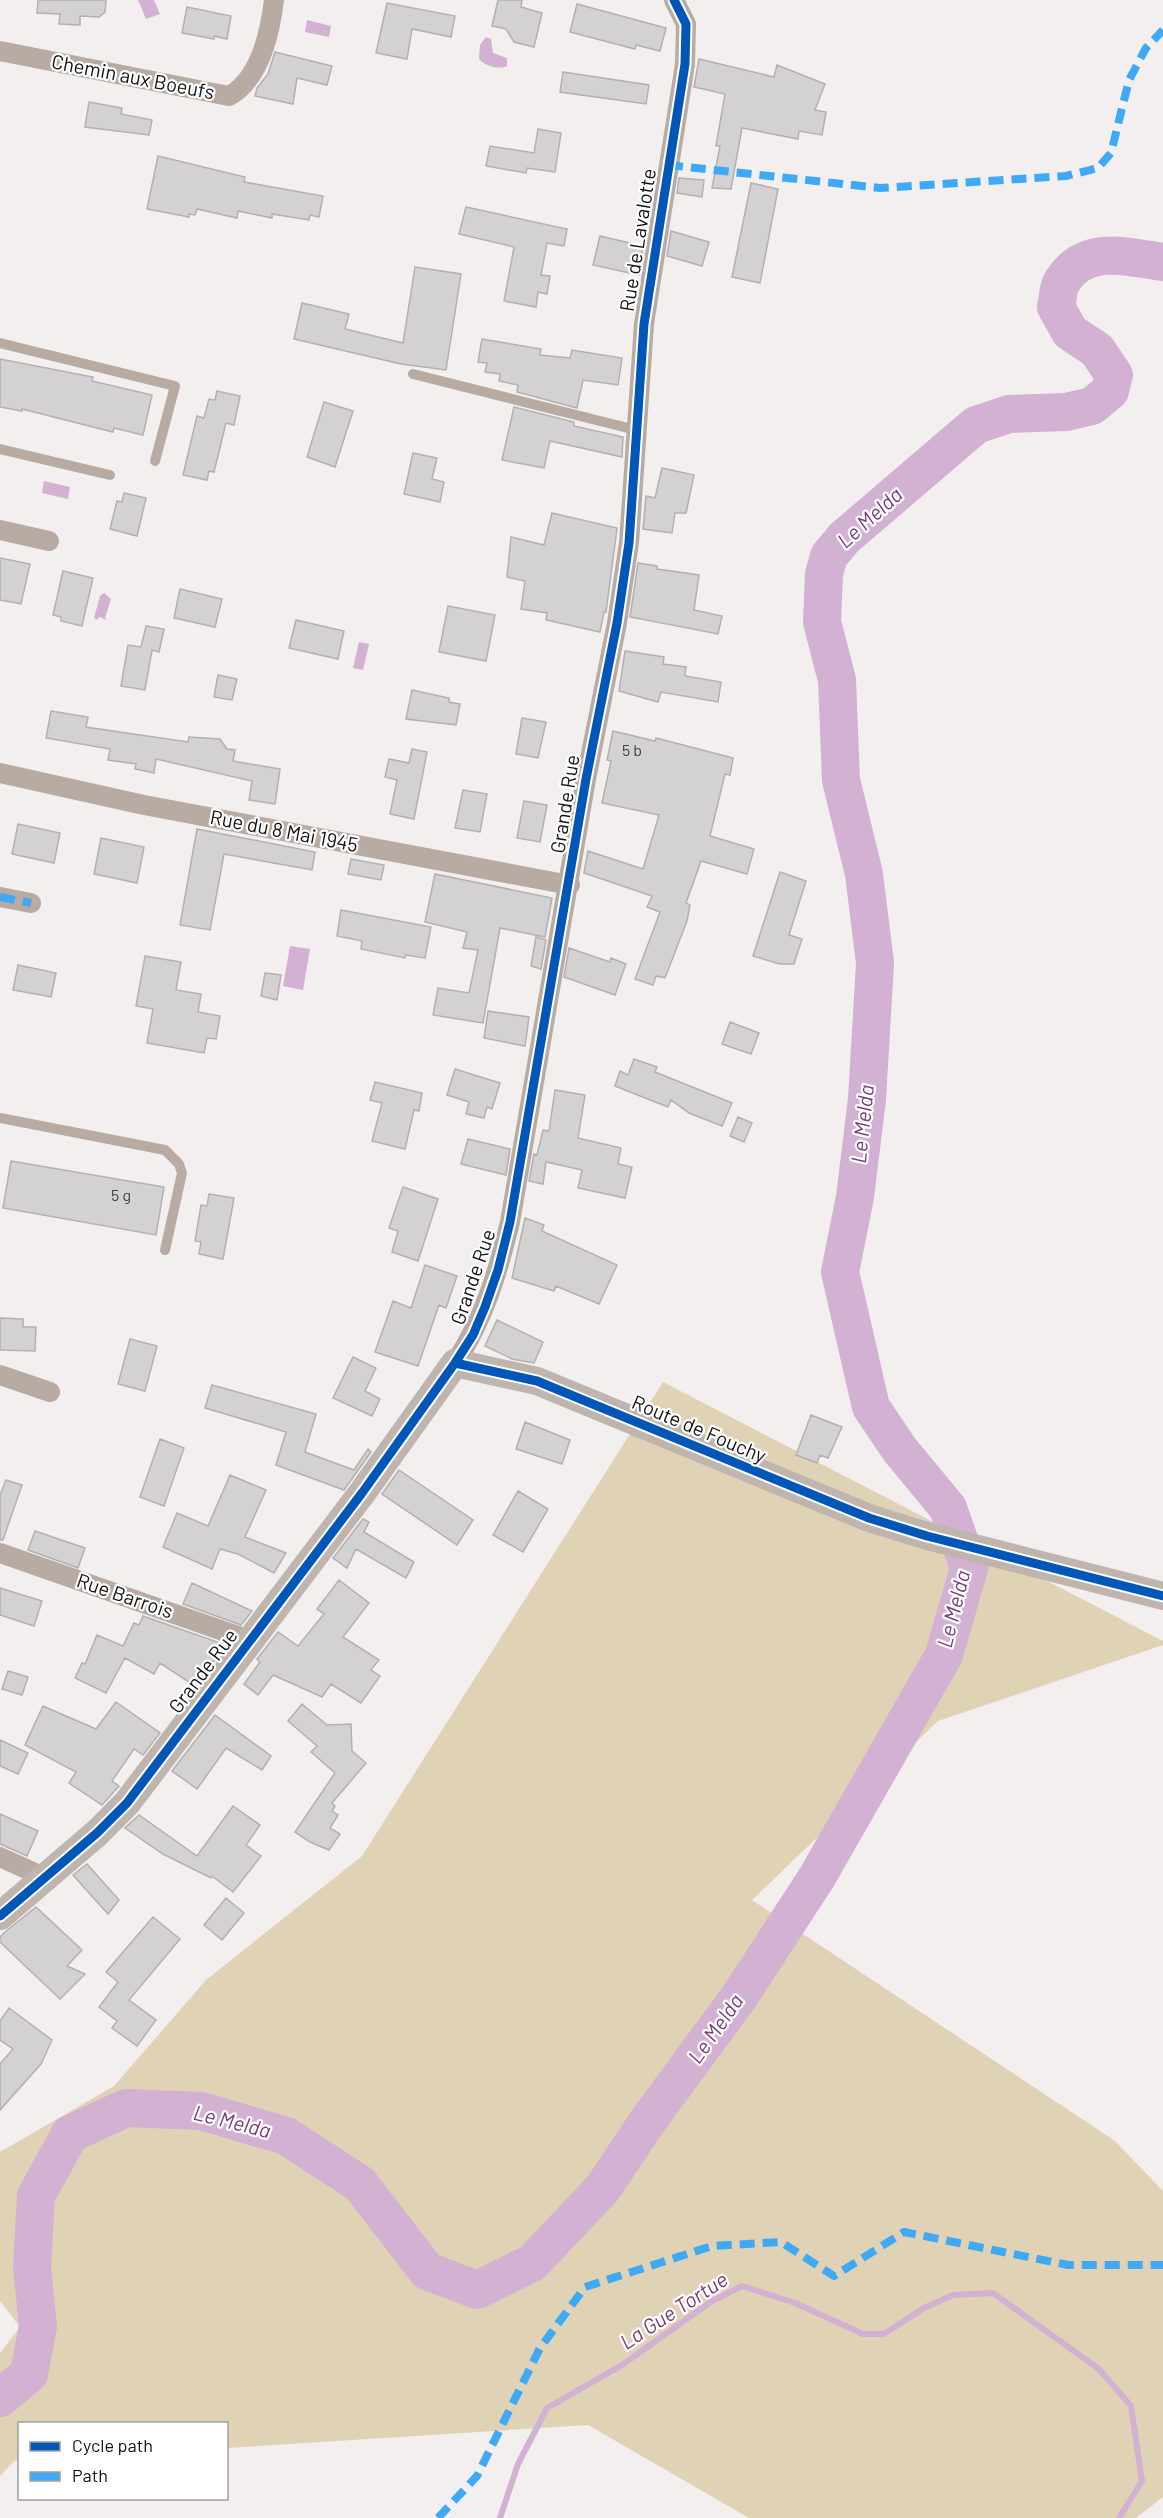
<svg xmlns="http://www.w3.org/2000/svg" width="1163" height="2518" viewBox="0 0 1163 2518" font-family="Barlow,sans-serif">
  <style>
    .green { fill: #e0d2b5 }
    .water { fill: #d2b1d3 }
    .lines { fill: none; stroke-linecap: round; stroke-linejoin: round }
    .stream { stroke: #d2b1d3; stroke-width: 6 }
    .river { stroke: #d2b1d3; stroke-width: 38 }
    .building { fill: #d3d1d1; stroke: #b3b0b0; stroke-width: 1.5 }
    .lane { stroke: #b7aba3; stroke-width: 10 }
    .street { stroke: #b7aba3; stroke-width: 20 }
    .secondary { stroke: #bfb4ae; stroke-width: 28 }
    .quiet { stroke: #3fa9f5; stroke-width: 8; stroke-dasharray: 15 8; stroke-linecap: butt }
    .cycleway-casing { stroke: #fff; stroke-width: 13 }
    .cycleway { stroke: #0057b8; stroke-width: 9 }
    .labels { text-anchor: middle; stroke-width: 4.5; stroke-linejoin: round; paint-order: stroke }
    .number-label { font-size: 16px; fill: #434141 }
    .street-label { font-size: 20px; fill: #131111; stroke: #fff }
    .water-label { font-size: 21px; font-style: italic; fill: #753c79; stroke: #fff }
  </style>
  <rect width="100%" height="100%" fill="#f3efef"/>
  <path class="green" d="M 663,1382 L 1163,1641 L 1163,1645 L 938,1721 L 752,1900 L 1115,2141 L 1163,2191 L 1163,2497 L 1136,2518 L 749,2518 L 588,2425 L 227,2448 L 226,2424 L 20,2424 L 19,2461 L 14,2461 L 0,2476 L 0,2353 L 20,2327 L 0,2301 L 0,2152 L 114,2086 L 206,1980 L 362,1856 Z"/>
  <path class="water" d="M 138,0 L 154,0 L 160,14 L 146,19 Z
    M 307,20 L 331,26 L 329,37 L 305,32 Z
    M 486,37 L 491,39 L 493,53 L 507,58 L 507,66 C 499,70 485,66 479,59 L 480,45 Z
    M 44,481 L 70,487 L 68,499 L 42,493 Z
    M 104,593 L 111,599 L 105,618 L 107,620 L 99,617 L 97,620 L 94,618 L 100,596 Z
    M 359,642 L 369,644 L 363,670 L 353,668 Z
    M 290,946 L 310,949 L 303,990 L 283,986 Z"/>
  <g class="lines">
    <path class="stream" d="M 500,2518 L 518,2464 L 547,2408 L 622,2365 L 712,2301 L 742,2286 L 795,2303 L 863,2334 L 884,2334 L 924,2308 L 953,2295 L 993,2293 L 1099,2369 L 1131,2406 L 1142,2481 L 1119,2518"/>
    <path class="river" d="M 0,2398 L 29,2374 L 38,2326 L 32,2267 L 36,2196 L 70,2134 L 126,2108 L 201,2111 L 286,2136 L 360,2184 L 427,2271 L 477,2290 L 532,2263 L 603,2188 L 647,2122 L 739,1997 L 817,1877 L 944,1655 L 969,1568 L 948,1508 L 900,1450 L 871,1407 L 840,1272 L 855,1197 L 867,1099 L 875,963 L 864,874 L 841,780 L 837,680 L 822,622 L 824,574 L 829,556 L 844,538 L 976,425 L 1009,414 L 1066,412 L 1092,406 L 1110,391 L 1114,375 L 1097,350 L 1070,332 L 1056,307 C 1058,299 1058,286 1063,280 C 1086,244 1128,257 1163,262"/>
  </g>
  <path class="building" d="M 38,0 L 106,0 L 105,12 L 99,17 L 80,16 L 80,25 L 59,24 L 60,14 L 37,13 Z
    M 498,0 L 522,0 L 521,7 L 542,13 L 534,47 L 514,42 L 506,29 L 492,26 Z
    M 387,3 L 455,16 L 451,37 L 412,29 L 407,59 L 376,53 Z
    M 577,4 L 666,28 L 660,51 L 636,45 L 635,49 L 570,32 Z
    M 187,7 L 231,16 L 227,39 L 214,36 L 214,39 L 182,33 Z
    M 275,52 L 332,66 L 327,85 L 297,78 L 293,104 L 255,96 L 257,88 L 268,74 Z
    M 699,59 L 774,77 L 777,65 L 825,84 L 815,110 L 826,112 L 822,135 L 799,131 L 798,139 L 742,128 L 731,189 L 712,188 L 720,146 L 716,146 L 725,94 L 694,87 Z
    M 563,72 L 649,85 L 646,104 L 560,92 Z
    M 89,102 L 122,108 L 121,114 L 152,120 L 149,135 L 85,127 Z
    M 538,129 L 561,133 L 555,172 L 527,168 L 526,173 L 486,166 L 490,146 L 534,153 Z
    M 158,156 L 245,177 L 244,182 L 323,196 L 319,217 L 310,215 L 309,220 L 272,214 L 272,218 L 238,211 L 237,218 L 197,209 L 195,215 L 189,214 L 189,217 L 147,209 Z
    M 679,178 L 704,180 L 702,197 L 677,193 Z
    M 751,183 L 778,189 L 760,283 L 732,277 Z
    M 466,207 L 567,229 L 564,246 L 547,243 L 541,275 L 550,276 L 547,294 L 538,292 L 536,307 L 504,301 L 514,247 L 459,234 Z
    M 671,231 L 709,242 L 702,266 L 667,256 Z
    M 600,236 L 643,246 L 639,275 L 593,265 Z
    M 415,267 L 461,274 L 446,370 L 401,364 L 294,339 L 302,303 L 349,314 L 345,329 L 403,343 Z
    M 482,339 L 541,349 L 540,355 L 570,358 L 572,350 L 622,358 L 618,385 L 583,380 L 577,408 L 517,392 L 518,385 L 499,381 L 500,374 L 485,372 L 487,363 L 478,362 Z
    M 0,359 L 93,377 L 92,381 L 152,395 L 143,435 L 114,428 L 113,432 L 22,409 L 22,411 L 0,407 Z
    M 217,391 L 240,396 L 234,425 L 226,423 L 214,472 L 209,471 L 207,480 L 183,475 L 197,416 L 204,418 L 209,399 L 215,400 Z
    M 324,402 L 353,411 L 335,467 L 307,457 Z
    M 514,407 L 574,422 L 574,426 L 623,437 L 622,457 L 550,441 L 544,468 L 502,460 Z
    M 413,453 L 437,458 L 432,479 L 444,482 L 440,502 L 404,494 Z
    M 662,468 L 694,475 L 686,513 L 675,513 L 672,533 L 643,529 L 646,496 L 655,498 Z
    M 124,493 L 146,498 L 137,536 L 110,529 L 117,501 L 122,502 Z
    M 552,513 L 617,528 L 606,612 L 604,612 L 600,632 L 546,620 L 547,613 L 521,609 L 525,581 L 507,577 L 511,537 L 544,545 Z
    M 0,558 L 30,564 L 21,604 L 0,600 Z
    M 638,563 L 657,566 L 657,569 L 699,575 L 694,610 L 722,616 L 718,634 L 630,617 Z
    M 63,571 L 93,578 L 82,626 L 61,621 L 61,617 L 53,615 Z
    M 180,589 L 222,599 L 215,627 L 174,618 Z
    M 448,606 L 495,615 L 486,661 L 439,652 Z
    M 296,620 L 344,631 L 338,659 L 289,648 Z
    M 146,626 L 164,629 L 159,652 L 152,650 L 145,690 L 121,686 L 128,645 L 141,647 Z
    M 625,651 L 664,657 L 663,664 L 686,667 L 685,676 L 721,682 L 718,702 L 661,692 L 658,702 L 619,691 Z
    M 218,675 L 237,679 L 232,700 L 214,697 Z
    M 412,690 L 449,698 L 449,702 L 460,704 L 456,725 L 406,719 Z
    M 51,711 L 88,717 L 86,727 L 188,742 L 189,737 L 220,739 L 227,749 L 235,750 L 233,761 L 280,769 L 275,804 L 249,800 L 252,781 L 156,759 L 154,773 L 135,769 L 136,764 L 108,760 L 110,749 L 46,738 Z
    M 522,718 L 546,722 L 538,758 L 516,754 Z
    M 613,731 L 655,741 L 656,738 L 733,758 L 730,775 L 725,774 L 710,836 L 754,849 L 747,874 L 701,861 L 686,903 L 690,905 L 687,921 L 665,978 L 656,976 L 653,985 L 635,979 L 660,912 L 647,907 L 652,896 L 584,873 L 588,851 L 643,869 L 659,815 L 602,803 L 611,761 L 607,760 Z
    M 412,749 L 427,752 L 414,819 L 390,814 L 397,780 L 385,777 L 389,759 L 409,763 Z
    M 463,790 L 487,794 L 480,832 L 455,828 Z
    M 524,801 L 547,805 L 540,842 L 517,838 Z
    M 18,824 L 60,833 L 54,863 L 12,854 Z
    M 197,829 L 315,852 L 312,870 L 224,854 L 210,930 L 180,925 Z
    M 101,838 L 144,847 L 137,883 L 94,874 Z
    M 351,859 L 384,865 L 381,880 L 348,874 Z
    M 780,872 L 806,881 L 789,935 L 802,939 L 794,964 L 780,964 L 753,956 Z
    M 435,874 L 552,898 L 545,937 L 500,928 L 483,1023 L 433,1015 L 438,988 L 469,993 L 478,950 L 463,948 L 467,932 L 425,922 Z
    M 341,910 L 431,927 L 425,958 L 406,955 L 405,958 L 361,949 L 362,941 L 337,936 Z
    M 536,937 L 546,940 L 541,969 L 531,966 Z
    M 569,948 L 610,962 L 611,958 L 626,964 L 615,995 L 564,977 Z
    M 145,956 L 181,962 L 176,990 L 201,994 L 198,1012 L 220,1016 L 216,1039 L 207,1038 L 204,1053 L 147,1043 L 153,1009 L 136,1006 Z
    M 18,965 L 56,973 L 51,997 L 13,990 Z
    M 265,973 L 281,975 L 277,1000 L 261,996 Z
    M 488,1011 L 529,1017 L 525,1046 L 484,1038 Z
    M 730,1022 L 759,1033 L 751,1054 L 722,1044 Z
    M 634,1059 L 657,1067 L 655,1072 L 732,1103 L 722,1126 L 689,1113 L 671,1100 L 668,1107 L 615,1086 L 620,1071 L 628,1075 Z
    M 455,1069 L 500,1083 L 492,1109 L 487,1107 L 484,1118 L 466,1114 L 469,1102 L 447,1095 Z
    M 375,1082 L 422,1093 L 419,1111 L 414,1110 L 405,1149 L 372,1141 L 382,1103 L 370,1100 Z
    M 555,1090 L 585,1095 L 578,1138 L 621,1148 L 618,1164 L 632,1167 L 625,1198 L 578,1188 L 582,1170 L 546,1162 L 543,1184 L 529,1181 L 534,1154 L 537,1155 L 543,1130 L 549,1131 Z
    M 738,1117 L 752,1123 L 744,1142 L 730,1136 Z
    M 468,1139 L 510,1149 L 506,1175 L 461,1164 Z
    M 11,1161 L 164,1187 L 156,1235 L 3,1208 Z
    M 403,1187 L 438,1199 L 418,1261 L 392,1252 L 398,1231 L 389,1228 Z
    M 209,1194 L 234,1198 L 223,1259 L 199,1254 L 201,1242 L 195,1241 L 201,1205 L 207,1206 Z
    M 525,1218 L 544,1225 L 542,1231 L 617,1265 L 599,1304 L 556,1286 L 554,1291 L 512,1278 Z
    M 425,1265 L 457,1276 L 446,1308 L 439,1305 L 418,1366 L 375,1352 L 393,1301 L 411,1308 Z
    M 0,1318 L 23,1319 L 23,1327 L 36,1327 L 35,1351 L 0,1350 Z
    M 497,1320 L 543,1342 L 534,1363 L 512,1359 L 485,1346 Z
    M 130,1339 L 157,1346 L 145,1391 L 118,1384 Z
    M 353,1357 L 376,1368 L 365,1391 L 380,1399 L 372,1416 L 333,1398 Z
    M 212,1385 L 316,1414 L 305,1452 L 354,1470 L 368,1449 L 371,1452 L 344,1490 L 276,1465 L 286,1432 L 205,1408 Z
    M 811,1415 L 842,1427 L 828,1458 L 820,1455 L 817,1463 L 796,1455 Z
    M 525,1422 L 570,1440 L 562,1464 L 516,1449 Z
    M 160,1439 L 184,1448 L 164,1506 L 140,1497 Z
    M 399,1470 L 473,1520 L 457,1545 L 382,1494 Z
    M 230,1475 L 266,1490 L 245,1537 L 286,1553 L 274,1573 L 238,1554 L 220,1549 L 212,1569 L 163,1547 L 177,1513 L 208,1526 Z
    M 6,1480 L 22,1485 L 3,1540 L 0,1540 L 0,1495 Z
    M 518,1491 L 548,1509 L 523,1552 L 493,1535 Z
    M 363,1519 L 369,1522 L 364,1532 L 414,1562 L 406,1578 L 356,1549 L 347,1568 L 333,1558 Z
    M 35,1531 L 85,1548 L 78,1568 L 28,1550 Z
    M 339,1580 L 369,1603 L 343,1637 L 379,1660 L 371,1670 L 380,1676 L 361,1703 L 331,1684 L 322,1697 L 273,1675 L 258,1695 L 244,1684 L 260,1662 L 257,1659 L 278,1632 L 298,1646 L 324,1614 L 317,1609 Z
    M 192,1583 L 252,1611 L 241,1625 L 183,1604 Z
    M 0,1588 L 42,1601 L 34,1626 L 0,1615 Z
    M 143,1616 L 226,1645 L 195,1686 L 160,1663 L 154,1674 L 125,1658 L 106,1693 L 75,1678 L 82,1663 L 85,1664 L 97,1635 L 123,1646 L 134,1623 L 139,1625 Z
    M 8,1671 L 28,1677 L 22,1695 L 2,1689 Z
    M 116,1702 L 160,1733 L 143,1755 L 134,1749 L 112,1781 L 119,1786 L 102,1805 L 69,1783 L 76,1772 L 25,1745 L 43,1706 L 96,1729 Z
    M 302,1704 L 327,1725 L 351,1724 L 352,1751 L 366,1763 L 332,1803 L 335,1806 L 332,1811 L 338,1815 L 330,1828 L 340,1834 L 329,1850 L 310,1842 L 295,1832 L 335,1773 L 311,1752 L 317,1746 L 288,1721 Z
    M 215,1715 L 271,1756 L 262,1770 L 226,1748 L 197,1789 L 172,1771 Z
    M 0,1740 L 28,1753 L 18,1774 L 0,1766 Z
    M 233,1806 L 260,1825 L 246,1845 L 261,1856 L 233,1892 L 212,1876 L 211,1878 L 163,1854 L 125,1828 L 139,1815 L 197,1856 Z
    M 0,1814 L 38,1831 L 27,1856 L 0,1844 Z
    M 87,1864 L 119,1900 L 108,1914 L 73,1875 Z
    M 226,1898 L 244,1913 L 222,1940 L 204,1925 Z
    M 36,1907 L 82,1950 L 67,1966 L 85,1974 L 60,1999 L 0,1942 L 0,1937 L 6,1931 Z
    M 153,1917 L 180,1939 L 129,2000 L 156,2020 L 137,2046 L 112,2028 L 117,2021 L 99,2007 L 118,1982 L 106,1972 Z
    M 9,2008 L 52,2040 L 41,2064 L 0,2110 L 0,2064 L 13,2049 L 0,2040 L 0,2021 Z"/>
  <g class="lines">
    <path class="lane" d="M 0,343 L 175,386 L 155,461
      M 413,374 L 636,430
      M 0,449 L 110,475
      M 0,1118 L 165,1150 L 179,1164 L 182,1173 L 165,1250"/>
    <path class="street" d="M 0,51 L 229,96 C 260,79 270,33 274,0
      M 0,530 L 49,541
      M 0,773 L 144,805 L 570,885
      M 0,897 L 31,903
      M 455,1363 C 484,1319 498,1272 510,1222 L 586,779 L 617,623 L 629,543 L 644,324 L 685,64 L 686,24 L 674,0
      M 0,1375 L 50,1392
      M 0,1553 L 249,1640
      M 0,1857 L 44,1877"/>
    <path class="secondary" d="M 0,1916 L 97,1833 L 127,1803 L 362,1493 L 455,1363 L 537,1381 L 869,1518 L 927,1536 L 1163,1596"/>
    <path class="quiet" d="M 668,165 L 880,188 L 1066,176 L 1098,168 L 1111,153 L 1129,80 L 1146,48 L 1163,30
      M 0,897 L 31,903
      M 438,2518 L 477,2476 L 540,2348 L 585,2287 L 712,2246 L 781,2242 L 834,2276 L 904,2232 L 1068,2265 L 1163,2265"/>
    <g class="cycleway-casing">
      <path id="cycleway" d="M 455,1363 L 537,1381 L 869,1518 L 927,1536 L 1163,1596
        M 0,1916 L 97,1833 L 127,1803 L 362,1493 L 455,1363 L 473,1335 L 485,1307 L 498,1270 L 510,1222 L 586,779 L 617,623 L 629,543 L 644,324 L 685,64 L 686,24 L 674,0"/>
    </g>
    <use href="#cycleway" class="cycleway"/>
  </g>
  <g class="labels">
    <g class="number-label">
      <text x="632" y="756">5 b</text>
      <text x="121" y="1201">5 g</text>
    </g>
    <g class="street-label">
      <text transform="translate(133 77) rotate(11)" y="7">Chemin aux Boeufs</text>
      <text transform="translate(638 240) rotate(-81)" y="7">Rue de Lavalotte</text>
      <text transform="translate(565 804) rotate(-81)" y="7">Grande Rue</text>
      <text transform="translate(284 831) rotate(11)" y="7">Rue du 8 Mai 1945</text>
      <text transform="translate(473 1277) rotate(-71)" y="7">Grande Rue</text>
      <text transform="translate(699 1429) rotate(23)" y="7">Route de Fouchy</text>
      <text transform="translate(125 1596) rotate(19)" y="7">Rue Barrois</text>
      <text transform="translate(203 1671) rotate(-53)" y="7">Grande Rue</text>
    </g>
    <g class="water-label">
      <text transform="translate(870 518) rotate(-42)" y="7">Le Melda</text>
      <text transform="translate(863 1124) rotate(-84)" y="7">Le Melda</text>
      <text transform="translate(954 1609) rotate(-76)" y="7">Le Melda</text>
      <text transform="translate(716 2029) rotate(-55)" y="7">Le Melda</text>
      <text transform="translate(232 2122) rotate(14)" y="7">Le Melda</text>
      <text transform="translate(674 2311) rotate(-33)" y="7">La Gue Tortue</text>
    </g>
  </g>
  <rect x="18" y="2422" width="210" height="78" fill="#ffffff" stroke="#a1a0a0" stroke-width="1.5"/>
  <rect x="30" y="2442" width="30" height="9" fill="#0057b8" stroke="#a1a0a0" stroke-width="1.5"/>
  <text x="72" y="2452" font-size="18" fill="#131111">Cycle path</text>
  <rect x="30" y="2472" width="30" height="9" fill="#3fa9f5" stroke="#a1a0a0" stroke-width="1.5"/>
  <text x="72" y="2482" font-size="18" fill="#131111">Path</text>
</svg>
